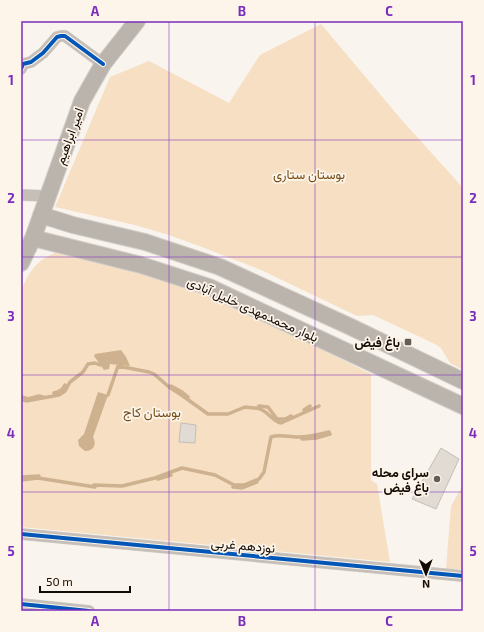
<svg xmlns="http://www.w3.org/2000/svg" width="484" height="632" viewBox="0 0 484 632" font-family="'Exo 2',Vazirmatn,sans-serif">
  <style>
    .green { fill: #f6dfc2 }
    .water { fill: #ceb18f }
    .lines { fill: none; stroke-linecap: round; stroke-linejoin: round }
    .stream { stroke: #ceb18f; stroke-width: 3.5 }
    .building { fill: #e1dbd3; stroke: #c4beb6 }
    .street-casing { stroke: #d3cfc9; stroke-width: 12 }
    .secondary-casing { stroke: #d3cfc9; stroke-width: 18 }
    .street { stroke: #c5bfb8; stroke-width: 11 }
    .secondary { stroke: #bbb4ad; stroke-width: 16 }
    .cycleway-casing { stroke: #fdf4ea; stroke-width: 6 }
    .cycleway { stroke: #0057b8; stroke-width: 4 }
    .grid { fill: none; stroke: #7b2cbf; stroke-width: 1; stroke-opacity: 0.55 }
    .poi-dot { fill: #635d56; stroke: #fdf4ea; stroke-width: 1.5 }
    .labels { text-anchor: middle; stroke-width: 3.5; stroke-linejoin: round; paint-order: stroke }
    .street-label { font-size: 13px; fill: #120b04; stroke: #fdf4ea }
    .park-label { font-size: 13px; fill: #744e16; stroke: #fdf4ea }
    .poi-label { font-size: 13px; font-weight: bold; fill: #120b04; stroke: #fdf4ea; text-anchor: end }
    .neatline { fill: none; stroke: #7b2cbf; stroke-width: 1.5 }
    .grid-label { font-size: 13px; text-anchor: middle; font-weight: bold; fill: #7b2cbf }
  </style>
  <rect width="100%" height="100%" fill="#f9f4ee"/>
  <path class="green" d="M 321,24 L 400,118 L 463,188 L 463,370 L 450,363 L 441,348 L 435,344 L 373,315 L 357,316 L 261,270 L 202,247 L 169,235 L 135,225 L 55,207 L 110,77 L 149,61 L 229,103 L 260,55 Z
    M 55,253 L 138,271 L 207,296 L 243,310 L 371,374 L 371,480 L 377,484 L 390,562 L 21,527 L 21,290 C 30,272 35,261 55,253 Z
    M 463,485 L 463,569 L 446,569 L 451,506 Z"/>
  <path class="water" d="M 121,350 L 126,357 L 130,366 L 110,364 L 109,369 L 104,370 L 94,356 L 95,354 Z
    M 98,392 L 108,395 L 93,437 C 97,444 94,451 85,451 L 79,446 L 78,440 L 84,434 Z"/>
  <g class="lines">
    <path class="stream" d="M 171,386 L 182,392 L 188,397
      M 54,393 C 59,392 63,390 65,385
      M 108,395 L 118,366 L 149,372 L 154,374 L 169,387 L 180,394 L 208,414 L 228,414 L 245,407 L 254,408
      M 22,397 L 28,399 L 39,396 L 43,397
      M 21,399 L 26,401 L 59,395 L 65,391 L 70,382 L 83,372 L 88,364 L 95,363 L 100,365
      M 259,406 L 268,407 L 277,419 L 285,419 L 291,416
      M 256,408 C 269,410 270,420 281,423 L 319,406
      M 304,410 L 310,406
      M 302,439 L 316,438 L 330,434
      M 21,477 L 39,476
      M 158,479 L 171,475
      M 21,480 L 38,478 L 95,487
      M 94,485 L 122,486 L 155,478 L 182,468 L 215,475 L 234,485 L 244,485 L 259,479 L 264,472 L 271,437 C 279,434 288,437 297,437 C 308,437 318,435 329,432
      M 233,487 L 242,488 L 257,482"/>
  </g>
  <path class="building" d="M 181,423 L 196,425 L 195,443 L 179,442 Z
    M 441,448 L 459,459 L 436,509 L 412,499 Z"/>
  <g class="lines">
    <g class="street-casing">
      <path id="street" d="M 21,69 L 23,64 L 31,62 L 43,53 L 57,37 L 61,36 L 65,36 L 103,64
        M 21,195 L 48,196
        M 21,534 L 463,576
        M 21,604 L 89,611"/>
    </g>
    <g class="secondary-casing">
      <path id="secondary" d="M 41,215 L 73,225 L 145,242 L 220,267 L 351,327 L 463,381
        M 33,238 L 141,265 L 209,287 L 463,406
        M 21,263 L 33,238 L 82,101 L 103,64 L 137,21"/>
    </g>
    <use href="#street" class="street"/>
    <use href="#secondary" class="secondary"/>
    <g class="cycleway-casing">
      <path id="cycleway" d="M 21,69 L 23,64 L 31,62 L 43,53 L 57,37 L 61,36 L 65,36 L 103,64
        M 21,534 L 463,576
        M 21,604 L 89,611"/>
    </g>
    <use href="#cycleway" class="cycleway"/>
  </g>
  <path class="grid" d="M 169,21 L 169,611M 315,21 L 315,611M 21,140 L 463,140M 21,257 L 463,257M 21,375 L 463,375M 21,492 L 463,492"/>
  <g class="poi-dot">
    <rect x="404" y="338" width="8" height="8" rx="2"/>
    <circle cx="437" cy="479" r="4"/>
  </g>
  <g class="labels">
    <g class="street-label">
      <text transform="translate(69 136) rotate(-70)" y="5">امیر ابراهیم</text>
      <text transform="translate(253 309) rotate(24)" y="5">بلوار محمدمهدی خلیل آبادی</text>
      <text transform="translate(243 545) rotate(5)" y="5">نوزدهم غربی</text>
    </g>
    <g class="park-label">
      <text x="309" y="179">بوستان ستاری</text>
      <text x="152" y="417">بوستان کاج</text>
    </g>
    <g class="poi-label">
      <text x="400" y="347">باغ فیض</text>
      <text x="429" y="477">سرای محله<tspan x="429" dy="15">باغ فیض</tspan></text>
    </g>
  </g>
  <rect width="484" height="632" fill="none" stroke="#fdf4ea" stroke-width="44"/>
  <g transform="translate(426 574) rotate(179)" stroke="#fdf4ea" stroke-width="3" paint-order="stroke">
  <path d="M0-3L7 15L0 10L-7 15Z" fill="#120b04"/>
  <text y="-6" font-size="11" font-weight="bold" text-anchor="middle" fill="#120b04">N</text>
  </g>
  <path d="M40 586v6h90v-6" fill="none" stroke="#120b04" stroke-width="2"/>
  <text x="46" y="586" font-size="12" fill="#120b04" stroke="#fdf4ea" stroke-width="3" paint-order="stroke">50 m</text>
  <rect x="22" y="22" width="440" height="588" class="neatline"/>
  <g class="grid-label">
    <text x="95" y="16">A</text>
    <text x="242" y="16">B</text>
    <text x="389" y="16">C</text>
    <text x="11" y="85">1</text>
    <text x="473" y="85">1</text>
    <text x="11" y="203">2</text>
    <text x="473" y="203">2</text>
    <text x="11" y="321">3</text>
    <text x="473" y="321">3</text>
    <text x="11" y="438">4</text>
    <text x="473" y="438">4</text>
    <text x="11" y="556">5</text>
    <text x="473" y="556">5</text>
    <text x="95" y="626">A</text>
    <text x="242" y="626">B</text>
    <text x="389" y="626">C</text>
  </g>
</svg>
